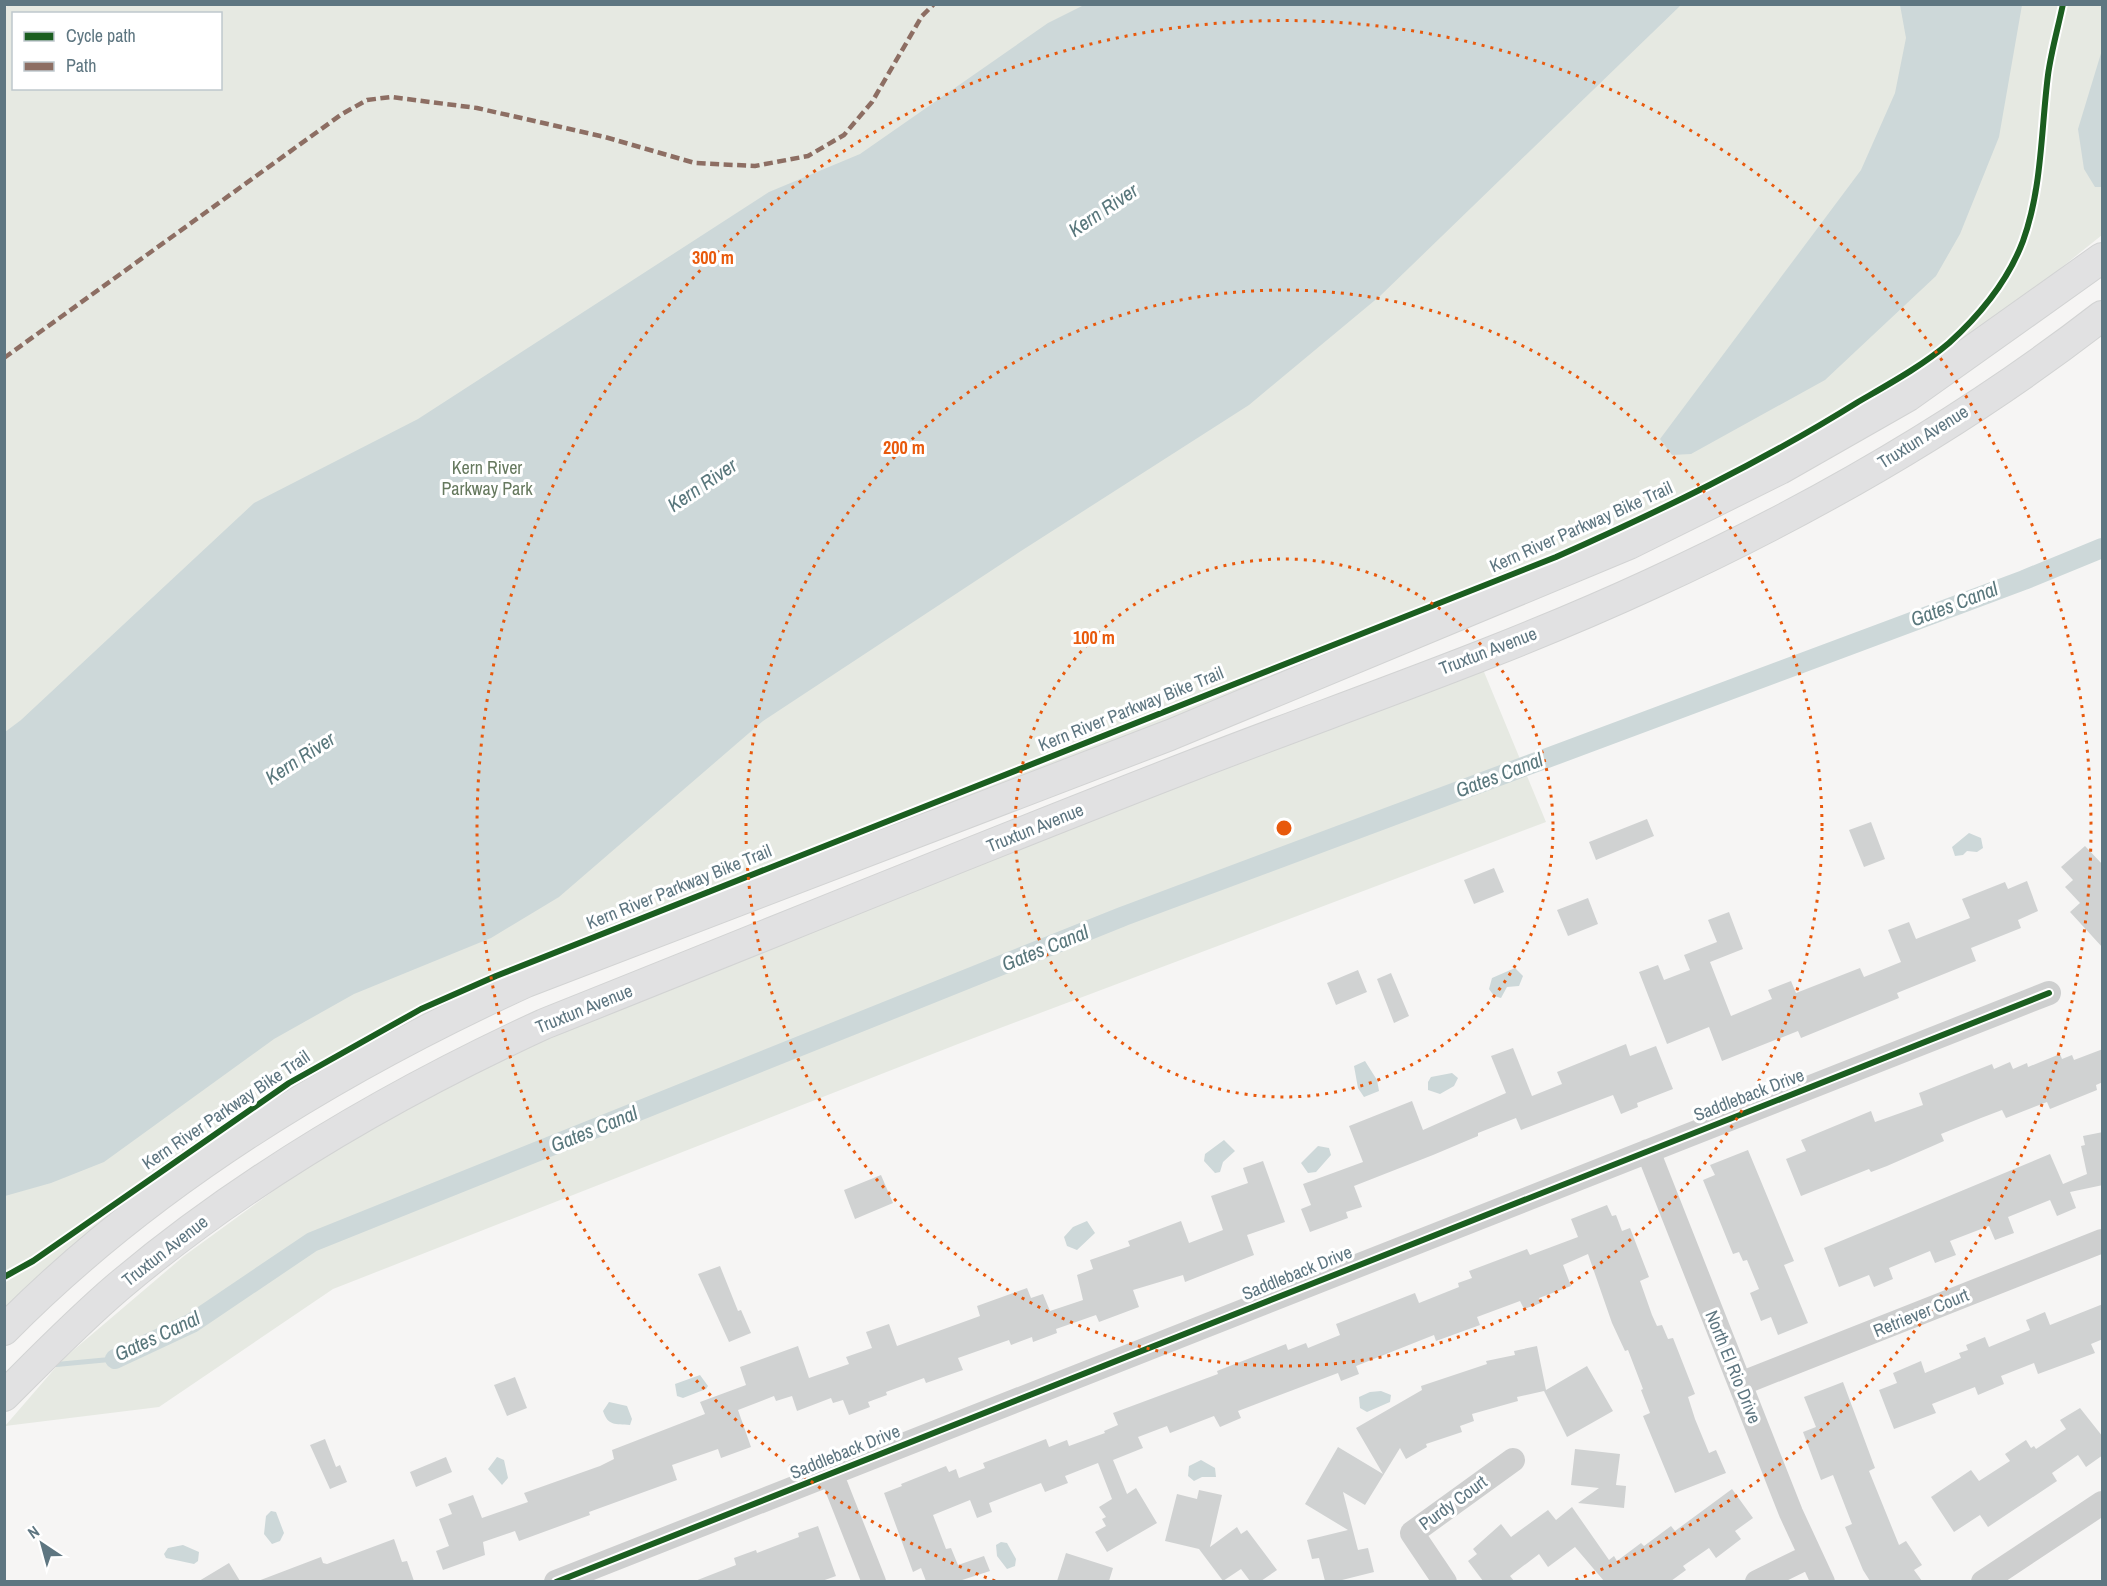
<svg xmlns="http://www.w3.org/2000/svg" width="2107" height="1586" viewBox="0 0 2107 1586" font-family="'Archivo Narrow',sans-serif">
  <style>
    .green { fill: #e6e9e2; fill-rule: evenodd }
    .water { fill: #cdd8d9 }
    .lines { fill: none; stroke-linecap: round; stroke-linejoin: round }
    .stream { stroke: #cdd8d9; stroke-width: 5 }
    .canal { stroke: #cdd8d9; stroke-width: 20 }
    .building { fill: #d0d2d2 }
    .major-casing { stroke: #d2d3d3; stroke-width: 32 }
    .minor { stroke: #cecfcf; stroke-width: 24 }
    .major { stroke: #e1e1e2; stroke-width: 30 }
    .quiet { stroke: #8d6e63; stroke-width: 4.5; stroke-dasharray: 9 4.5; stroke-linecap: butt }
    .cycleway-casing { stroke: #fff; stroke-width: 10 }
    .cycleway { stroke: #1b5e20; stroke-width: 6 }
    .ring { fill: none; stroke: #e8590c; stroke-width: 3; stroke-dasharray: 3 6 }
    .labels { text-anchor: middle; stroke-width: 6; stroke-linejoin: round; paint-order: stroke }
    .street-label { font-size: 18px; fill: #5e7681; stroke: #fff }
    .park-label { font-size: 18px; fill: #66795e; stroke: #fff }
    .water-label { font-size: 20px; font-style: italic; fill: #59777c; stroke: #fff }
    .centre { fill: #e8590c; stroke: #fff; stroke-width: 3 }
    .ring-label { font-size: 18px; text-anchor: middle; font-weight: bold; fill: #e8590c; stroke: #fff; stroke-width: 6; stroke-linejoin: round; paint-order: stroke }
  </style>
  <rect width="100%" height="100%" fill="#f6f5f4"/>
  <path class="green" d="M 9,5 L 2102,5 L 2102,235 L 1991,324 L 1881,398 L 1733,481 L 1502,587 L 475,993 L 5,1315 L 4,8 ZM 14,14 L 220,14 L 220,88 L 14,88 Z
    M 1482,667 L 1546,822 L 958,1044 L 333,1289 L 159,1407 L 5,1426 L 63,1359 L 184,1256 L 302,1170 L 352,1139 L 479,1068 L 613,1009 Z"/>
  <path class="water" d="M 1084,5 L 1681,5 L 1380,296 L 1249,405 L 1021,551 L 763,721 L 559,897 L 491,938 L 354,994 L 274,1039 L 104,1162 L 51,1183 L 5,1196 L 5,732 L 21,720 L 254,503 L 418,419 L 769,192 L 860,154 L 1048,23 Z
    M 1900,5 L 2022,5 L 1999,137 L 1960,234 L 1936,276 L 1825,380 L 1691,454 L 1672,455 L 1660,439 L 1861,170 L 1895,93 L 1906,38 Z
    M 2102,50 L 2102,187 L 2095,187 L 2084,169 L 2078,129 Z
    M 1969,833 L 1981,838 L 1983,848 L 1977,852 L 1967,851 L 1963,855 L 1955,856 L 1952,847 Z
    M 1515,968 L 1523,976 L 1519,986 L 1507,987 L 1501,998 L 1494,996 L 1489,989 L 1492,978 Z
    M 1365,1061 L 1377,1080 L 1379,1091 L 1364,1097 L 1358,1088 L 1354,1066 Z
    M 1452,1073 L 1458,1078 L 1454,1086 L 1440,1094 L 1428,1090 L 1428,1082 L 1431,1077 Z
    M 1224,1140 L 1235,1151 L 1223,1162 L 1220,1172 L 1215,1173 L 1204,1161 L 1205,1154 Z
    M 1318,1146 L 1329,1148 L 1331,1155 L 1316,1172 L 1308,1173 L 1301,1163 Z
    M 1087,1221 L 1095,1233 L 1077,1250 L 1067,1246 L 1064,1237 L 1073,1227 Z
    M 700,1375 L 708,1386 L 706,1389 L 683,1398 L 677,1396 L 675,1384 Z
    M 1381,1391 L 1391,1395 L 1390,1402 L 1367,1412 L 1360,1408 L 1359,1397 L 1370,1392 Z
    M 609,1402 L 627,1406 L 632,1419 L 630,1425 C 615,1424 608,1426 603,1411 Z
    M 497,1457 L 504,1460 L 508,1478 L 502,1485 L 488,1469 Z
    M 1201,1460 L 1215,1468 L 1216,1477 L 1202,1477 L 1194,1481 L 1188,1476 L 1189,1466 Z
    M 271,1511 L 276,1512 L 284,1533 L 280,1541 L 272,1544 L 264,1534 L 266,1516 Z
    M 1001,1542 L 1007,1543 L 1016,1559 L 1015,1566 L 1007,1569 L 997,1556 L 996,1545 Z
    M 183,1545 L 199,1552 L 198,1561 L 194,1564 L 166,1558 L 164,1554 L 168,1548 Z"/>
  <g class="lines">
    <path class="stream" d="M 51,1365 L 115,1359"/>
    <path class="canal" d="M 115,1359 L 192,1323 L 312,1242 L 1124,916 L 2024,580 L 2102,548"/>
  </g>
  <path class="building" d="M 1647,819 L 1654,836 L 1596,860 L 1589,842 Z
    M 1871,822 L 1885,859 L 1864,867 L 1849,830 Z
    M 2085,846 L 2103,865 L 2103,948 L 2070,912 L 2080,903 L 2065,887 L 2073,880 L 2061,867 Z
    M 1494,868 L 1504,892 L 1474,904 L 1464,880 Z
    M 2027,881 L 2038,911 L 2018,920 L 2021,928 L 1971,948 L 1976,961 L 1897,993 L 1899,998 L 1801,1038 L 1798,1031 L 1722,1061 L 1709,1027 L 1667,1044 L 1639,972 L 1658,965 L 1664,980 L 1690,970 L 1684,955 L 1717,942 L 1708,920 L 1729,912 L 1743,949 L 1710,962 L 1731,1016 L 1772,999 L 1768,990 L 1791,981 L 1796,993 L 1860,968 L 1864,977 L 1901,962 L 1888,930 L 1909,922 L 1916,939 L 1970,918 L 1962,899 L 2005,882 L 2008,889 Z
    M 1588,898 L 1598,924 L 1568,936 L 1557,910 Z
    M 1358,970 L 1367,992 L 1336,1005 L 1327,983 Z
    M 1391,973 L 1409,1016 L 1394,1023 L 1377,979 Z
    M 1626,1044 L 1630,1056 L 1656,1046 L 1673,1089 L 1637,1103 L 1638,1107 L 1621,1114 L 1613,1095 L 1521,1130 L 1516,1118 L 1478,1133 L 1478,1136 L 1433,1155 L 1354,1186 L 1362,1207 L 1346,1212 L 1348,1218 L 1310,1232 L 1301,1209 L 1311,1205 L 1303,1184 L 1363,1162 L 1349,1126 L 1412,1101 L 1423,1130 L 1506,1093 L 1491,1056 L 1513,1048 L 1532,1096 L 1562,1084 L 1557,1072 Z
    M 2103,1049 L 2103,1082 L 2096,1085 L 2097,1090 L 2050,1109 L 2047,1102 L 2006,1118 L 2002,1110 L 1981,1118 L 1941,1134 L 1944,1141 L 1887,1166 L 1871,1172 L 1869,1169 L 1801,1196 L 1786,1159 L 1806,1151 L 1801,1140 L 1871,1111 L 1875,1122 L 1923,1105 L 1919,1093 L 1992,1064 L 1994,1069 L 2010,1062 L 2013,1069 L 2027,1063 L 2028,1067 L 2060,1054 L 2062,1059 L 2072,1055 L 2074,1060 Z
    M 2103,1132 L 2103,1185 L 2070,1192 L 2076,1208 L 2057,1216 L 2050,1200 L 2008,1217 L 2014,1233 L 1995,1240 L 1989,1226 L 1950,1241 L 1956,1255 L 1935,1263 L 1930,1251 L 1889,1268 L 1893,1279 L 1874,1287 L 1869,1275 L 1839,1287 L 1824,1248 L 2050,1154 L 2063,1184 L 2087,1174 L 2081,1146 L 2085,1145 L 2083,1136 Z
    M 1748,1150 L 1794,1261 L 1784,1265 L 1808,1323 L 1778,1335 L 1771,1317 L 1761,1321 L 1750,1293 L 1759,1289 L 1747,1260 L 1743,1261 L 1739,1252 L 1733,1254 L 1703,1180 L 1715,1175 L 1710,1165 Z
    M 1263,1161 L 1285,1222 L 1247,1235 L 1254,1255 L 1185,1282 L 1183,1275 L 1133,1290 L 1139,1307 L 1099,1322 L 1096,1315 L 1056,1329 L 1057,1333 L 1033,1342 L 1032,1337 L 1011,1345 L 1009,1340 L 958,1358 L 963,1370 L 926,1383 L 924,1378 L 886,1392 L 887,1395 L 868,1402 L 870,1407 L 849,1415 L 843,1400 L 833,1403 L 831,1398 L 797,1411 L 792,1396 L 776,1401 L 774,1396 L 738,1410 L 751,1447 L 721,1458 L 718,1449 L 672,1465 L 677,1480 L 589,1512 L 590,1515 L 519,1541 L 515,1531 L 483,1542 L 485,1555 L 443,1570 L 436,1551 L 449,1546 L 439,1519 L 452,1514 L 448,1504 L 473,1495 L 482,1518 L 528,1502 L 524,1493 L 600,1466 L 614,1459 L 612,1450 L 705,1414 L 700,1402 L 746,1385 L 740,1367 L 798,1346 L 809,1378 L 849,1364 L 846,1357 L 872,1348 L 866,1332 L 889,1324 L 897,1346 L 980,1316 L 977,1306 L 1027,1288 L 1031,1298 L 1043,1294 L 1050,1311 L 1083,1300 L 1077,1275 L 1093,1269 L 1090,1260 L 1130,1246 L 1128,1241 L 1181,1221 L 1189,1243 L 1223,1230 L 1211,1196 L 1248,1183 L 1243,1168 Z
    M 881,1175 L 893,1203 L 855,1219 L 844,1190 Z
    M 1607,1205 L 1612,1216 L 1616,1215 L 1622,1231 L 1630,1228 L 1649,1277 L 1640,1281 L 1652,1315 L 1657,1326 L 1662,1325 L 1668,1339 L 1673,1338 L 1695,1394 L 1688,1397 L 1695,1419 L 1709,1453 L 1716,1450 L 1726,1473 L 1675,1493 L 1643,1416 L 1650,1413 L 1641,1390 L 1643,1389 L 1628,1350 L 1625,1351 L 1612,1323 L 1588,1254 L 1563,1265 L 1571,1286 L 1539,1298 L 1541,1303 L 1524,1309 L 1520,1301 L 1477,1317 L 1480,1325 L 1436,1341 L 1434,1335 L 1356,1366 L 1359,1374 L 1341,1381 L 1338,1373 L 1238,1411 L 1241,1418 L 1220,1427 L 1214,1416 L 1170,1433 L 1167,1426 L 1138,1437 L 1143,1448 L 1113,1460 L 1127,1494 L 1136,1488 L 1157,1523 L 1107,1552 L 1095,1532 L 1106,1526 L 1102,1519 L 1106,1517 L 1099,1507 L 1112,1499 L 1098,1463 L 1065,1476 L 1068,1483 L 1045,1492 L 1041,1483 L 989,1503 L 992,1512 L 977,1518 L 970,1500 L 933,1515 L 946,1549 L 951,1548 L 958,1565 L 984,1556 L 990,1571 L 959,1581 L 926,1581 L 921,1568 L 913,1572 L 884,1493 L 902,1486 L 901,1484 L 946,1466 L 949,1472 L 956,1469 L 959,1478 L 985,1468 L 983,1463 L 1046,1439 L 1049,1447 L 1067,1440 L 1069,1446 L 1105,1433 L 1104,1431 L 1118,1425 L 1113,1413 L 1218,1374 L 1217,1371 L 1286,1344 L 1288,1350 L 1306,1343 L 1308,1348 L 1340,1335 L 1336,1324 L 1415,1293 L 1419,1303 L 1459,1287 L 1458,1283 L 1472,1278 L 1469,1271 L 1527,1249 L 1530,1255 L 1578,1237 L 1571,1219 Z
    M 720,1266 L 738,1311 L 741,1310 L 751,1333 L 729,1342 L 698,1274 Z
    M 2103,1304 L 2103,1339 L 2091,1344 L 2095,1353 L 2038,1374 L 2034,1363 L 2001,1376 L 2004,1384 L 1978,1395 L 1975,1387 L 1932,1404 L 1936,1413 L 1894,1429 L 1879,1390 L 1897,1383 L 1893,1373 L 1921,1361 L 1925,1373 L 1961,1358 L 1959,1353 L 1968,1350 L 1966,1345 L 1985,1337 L 1989,1347 L 2030,1330 L 2026,1320 L 2045,1312 L 2050,1325 Z
    M 1537,1346 L 1546,1390 L 1587,1366 L 1613,1411 L 1567,1437 L 1544,1391 L 1517,1397 L 1518,1401 L 1472,1414 L 1474,1421 L 1460,1426 L 1462,1432 L 1426,1444 L 1427,1447 L 1406,1459 L 1400,1448 L 1365,1505 L 1343,1492 L 1358,1550 L 1368,1548 L 1374,1572 L 1338,1581 L 1325,1581 L 1319,1558 L 1312,1559 L 1307,1540 L 1348,1530 L 1305,1504 L 1338,1447 L 1383,1474 L 1356,1428 L 1422,1390 L 1421,1386 L 1487,1364 L 1486,1361 L 1515,1355 L 1514,1351 Z
    M 515,1377 L 527,1408 L 507,1416 L 494,1385 Z
    M 1843,1382 L 1875,1468 L 1869,1471 L 1899,1545 L 1906,1541 L 1922,1565 L 1914,1570 L 1922,1581 L 1870,1581 L 1863,1570 L 1845,1527 L 1852,1524 L 1833,1475 L 1821,1480 L 1803,1432 L 1816,1427 L 1804,1397 Z
    M 2080,1408 L 2103,1437 L 2103,1455 L 2086,1467 L 2078,1455 L 2052,1473 L 2057,1481 L 1988,1527 L 1980,1515 L 1954,1532 L 1931,1497 L 1971,1470 L 1979,1481 L 2010,1461 L 2005,1454 L 2026,1440 L 2031,1448 L 2034,1446 L 2036,1449 L 2066,1429 L 2060,1420 Z
    M 325,1439 L 336,1467 L 340,1465 L 347,1482 L 330,1489 L 310,1445 Z
    M 1575,1449 L 1620,1454 L 1616,1485 L 1626,1486 L 1624,1508 L 1578,1503 L 1599,1488 L 1571,1485 Z
    M 446,1457 L 452,1472 L 416,1487 L 410,1472 Z
    M 1732,1489 L 1753,1518 L 1735,1531 L 1741,1539 L 1716,1558 L 1709,1548 L 1683,1566 L 1686,1570 L 1671,1581 L 1604,1581 L 1575,1547 L 1548,1567 L 1539,1554 L 1510,1576 L 1514,1581 L 1483,1581 L 1468,1561 L 1477,1554 L 1473,1549 L 1501,1524 L 1511,1537 L 1548,1510 L 1556,1520 L 1572,1507 L 1609,1560 L 1614,1556 L 1617,1561 L 1641,1543 L 1644,1546 L 1671,1526 L 1675,1531 Z
    M 1199,1490 L 1222,1495 L 1210,1547 L 1237,1527 L 1241,1534 L 1247,1530 L 1277,1570 L 1261,1581 L 1250,1581 L 1241,1569 L 1223,1581 L 1199,1549 L 1165,1541 L 1177,1494 L 1197,1499 Z
    M 818,1526 L 836,1576 L 822,1581 L 695,1581 L 736,1565 L 734,1558 L 756,1550 L 757,1553 L 799,1537 L 798,1533 Z
    M 394,1539 L 402,1562 L 407,1561 L 414,1581 L 258,1581 L 321,1557 L 323,1563 L 327,1564 Z
    M 1066,1553 L 1113,1568 L 1109,1581 L 1057,1581 Z
    M 229,1563 L 240,1581 L 199,1581 Z"/>
  <g class="lines">
    <g class="major-casing">
      <path id="major" d="M 4,1330 C 152,1180 336,1069 526,982 L 1170,735 L 1629,544 L 1780,469 L 1908,396 L 2102,258
        M 4,1396 C 42,1358 79,1320 119,1286 C 247,1178 392,1094 544,1024 C 760,938 976,849 1193,765 C 1345,706 1502,653 1651,584 C 1810,511 1964,423 2102,316"/>
    </g>
    <path class="minor" d="M 1648,1151 L 1791,1513 L 1823,1582
      M 1740,1384 L 2102,1241
      M 831,1473 L 874,1582
      M 556,1582 L 2049,993
      M 1445,1582 L 1412,1533 L 1513,1460
      M 1757,1582 L 1810,1556
      M 1983,1582 L 2102,1503"/>
    <use href="#major" class="major"/>
    <path class="quiet" d="M 4,358 L 342,114 L 367,100 L 391,97 L 477,108 L 605,137 L 695,163 L 755,166 L 808,156 L 844,135 L 872,102 L 922,16 L 934,4"/>
    <g class="cycleway-casing">
      <path id="cycleway" d="M 4,1277 L 33,1261 L 289,1083 L 421,1009 L 496,976 L 1556,557 C 1660,511 1762,462 1858,402 C 1889,384 1922,366 1949,343 C 1981,314 2008,281 2023,241 C 2042,189 2041,130 2048,75 C 2051,52 2058,28 2063,4
        M 556,1582 L 2049,993"/>
    </g>
    <use href="#cycleway" class="cycleway"/>
  </g>
  <g class="ring">
    <circle cx="1284" cy="828" r="269"/>
    <circle cx="1284" cy="828" r="538"/>
    <path d="M995 1581A807 807 0 1 1 1573 1581"/>
  </g>
  <g class="labels">
    <g class="street-label">
      <text transform="translate(1923 437) rotate(-32)" y="6">Truxtun Avenue</text>
      <text transform="translate(1581 527) rotate(-24)" y="6">Kern River Parkway Bike Trail</text>
      <text transform="translate(1488 651) rotate(-21)" y="6">Truxtun Avenue</text>
      <text transform="translate(1131 709) rotate(-22)" y="6">Kern River Parkway Bike Trail</text>
      <text transform="translate(1035 828) rotate(-22)" y="6">Truxtun Avenue</text>
      <text transform="translate(679 887) rotate(-22)" y="6">Kern River Parkway Bike Trail</text>
      <text transform="translate(584 1009) rotate(-22)" y="6">Truxtun Avenue</text>
      <text transform="translate(1749 1095) rotate(-21)" y="6">Saddleback Drive</text>
      <text transform="translate(226 1110) rotate(-34)" y="6">Kern River Parkway Bike Trail</text>
      <text transform="translate(165 1251) rotate(-38)" y="6">Truxtun Avenue</text>
      <text transform="translate(1297 1273) rotate(-22)" y="6">Saddleback Drive</text>
      <text transform="translate(1921 1313) rotate(-22)" y="6">Retriever Court</text>
      <text transform="translate(1733 1367) rotate(68)" y="6">North El Rio Drive</text>
      <text transform="translate(845 1452) rotate(-22)" y="6">Saddleback Drive</text>
      <text transform="translate(1453 1503) rotate(-36)" y="6">Purdy Court</text>
    </g>
    <g class="park-label">
      <text x="487" y="474">Kern River<tspan x="487" dy="21">Parkway Park</tspan></text>
    </g>
    <g class="water-label">
      <text transform="translate(1103 210) rotate(-34)" y="7">Kern River</text>
      <text transform="translate(702 485) rotate(-34)" y="7">Kern River</text>
      <text transform="translate(1954 604) rotate(-21)" y="7">Gates Canal</text>
      <text transform="translate(300 758) rotate(-33)" y="7">Kern River</text>
      <text transform="translate(1499 775) rotate(-21)" y="7">Gates Canal</text>
      <text transform="translate(1045 948) rotate(-22)" y="7">Gates Canal</text>
      <text transform="translate(594 1129) rotate(-22)" y="7">Gates Canal</text>
      <text transform="translate(157 1336) rotate(-25)" y="7">Gates Canal</text>
    </g>
  </g>
  <circle cx="1284" cy="828" r="9" class="centre"/>
  <g class="ring-label">
    <text x="713" y="264">300 m</text>
    <text x="904" y="454">200 m</text>
    <text x="1094" y="644">100 m</text>
  </g>
  <rect width="2107" height="1586" fill="none" stroke="#5e7681" stroke-width="12"/>
  <rect x="12" y="12" width="210" height="78" fill="#ffffff" stroke="#bfc8cd" stroke-width="1.5"/>
  <rect x="24" y="32" width="30" height="9" fill="#1b5e20" stroke="#bfc8cd" stroke-width="1.5"/>
  <text x="66" y="42" font-size="18" fill="#5e7681">Cycle path</text>
  <rect x="24" y="62" width="30" height="9" fill="#8d6e63" stroke="#bfc8cd" stroke-width="1.5"/>
  <text x="66" y="72" font-size="18" fill="#5e7681">Path</text>
  <g transform="translate(42 1544) rotate(324)" stroke="#ffffff" stroke-width="4.5" paint-order="stroke">
  <path d="M0-4.5L10 22L0 15L-10 22Z" fill="#5e7681"/>
  <text y="-9" font-size="16" font-weight="bold" text-anchor="middle" fill="#5e7681">N</text>
  </g>
</svg>
